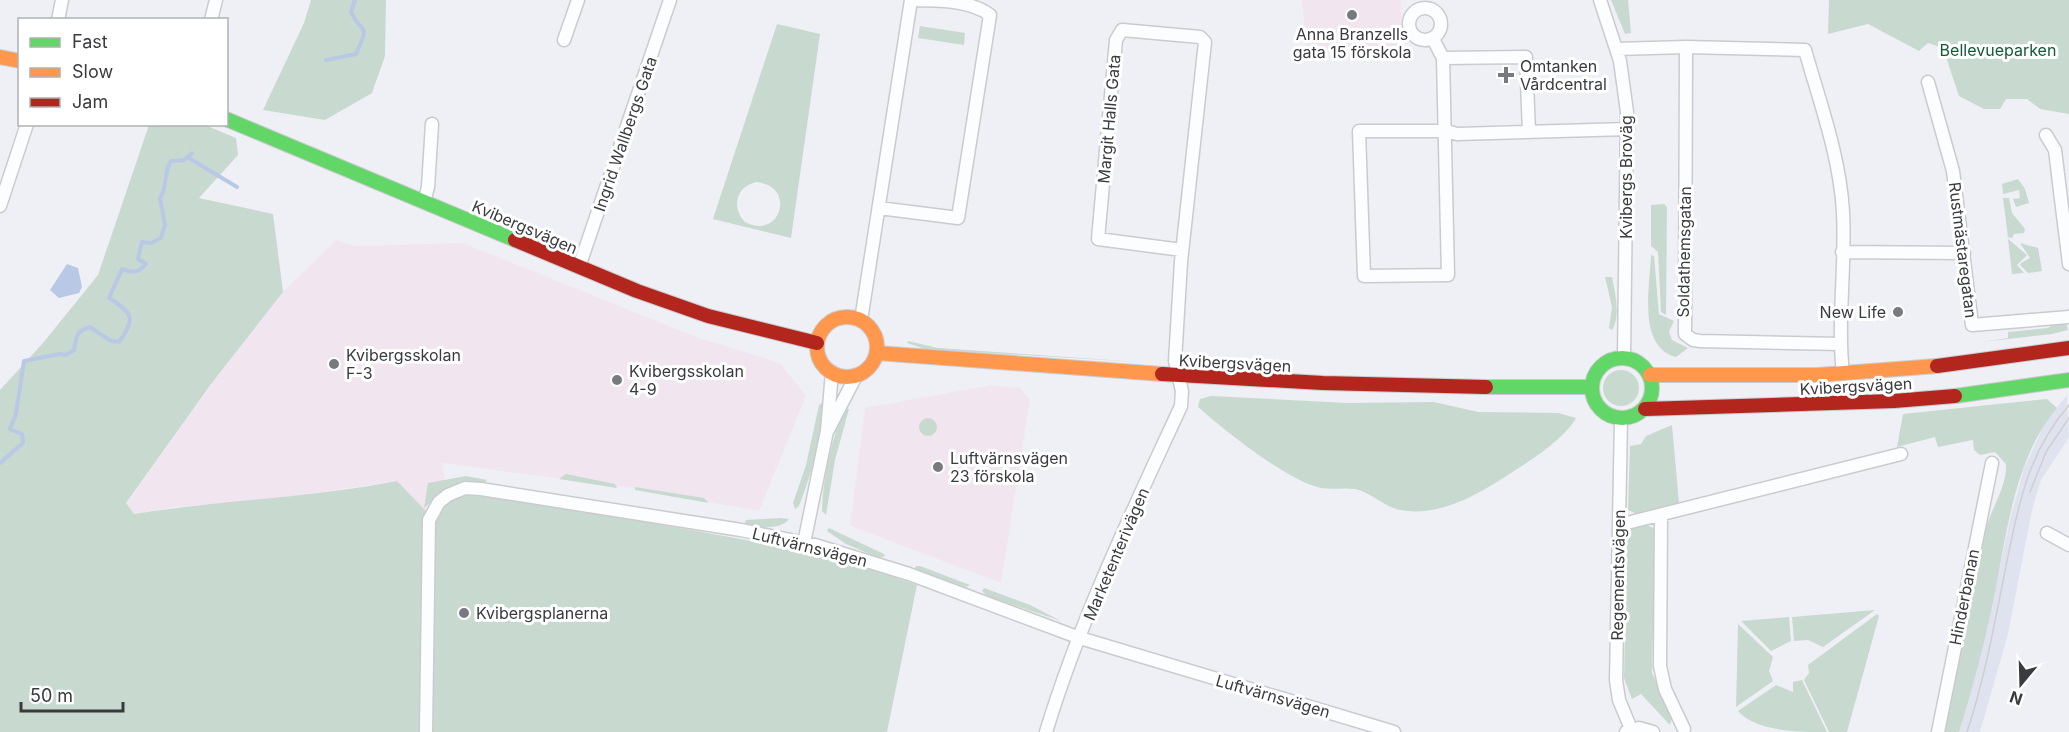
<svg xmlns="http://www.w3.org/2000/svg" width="2069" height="732" viewBox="0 0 2069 732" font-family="Inter,sans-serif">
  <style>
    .built { fill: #dfe3ef }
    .education { fill: #f1e6ef }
    .green { fill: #c8d9d0; fill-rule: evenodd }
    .water { fill: #b9c9e5 }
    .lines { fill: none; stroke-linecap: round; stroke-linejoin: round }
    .stream { stroke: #b9c9e5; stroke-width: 4 }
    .street-casing { stroke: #cacbcf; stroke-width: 15 }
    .fast-casing { stroke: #cacbcf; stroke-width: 16 }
    .slow-casing { stroke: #cacbcf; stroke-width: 16 }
    .jam-casing { stroke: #cacbcf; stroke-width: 16 }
    .street { stroke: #fcfdfe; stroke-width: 12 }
    .fast { stroke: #63d668; stroke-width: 14 }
    .slow { stroke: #ff974d; stroke-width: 14 }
    .jam { stroke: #b3261e; stroke-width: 14 }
    .tram { stroke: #cfcfd0; stroke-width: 1.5 }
    .poi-dot { fill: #797a7f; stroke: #fff; stroke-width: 2 }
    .labels { text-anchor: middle; stroke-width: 6; stroke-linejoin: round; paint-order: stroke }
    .poi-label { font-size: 16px; fill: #3a3b3f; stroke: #fff; text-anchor: start }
    .park-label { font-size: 16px; fill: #125937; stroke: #fff }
    .street-label { font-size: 16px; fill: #3a3b3f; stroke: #fff }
  </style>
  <rect width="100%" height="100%" fill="#eef0f5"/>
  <path class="built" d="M 2067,395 L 2069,437 L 2041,480 L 2032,510 L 2008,634 L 1980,732 L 1959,732 L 1991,610 L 2010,519 L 2024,468 L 2047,419 Z"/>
  <path class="education" d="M 1302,0 L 1401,0 L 1401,31 L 1398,31 L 1397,53 L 1307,53 Z
    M 336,240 L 355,246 L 463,243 L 699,338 L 780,363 L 806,396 L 759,511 L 639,489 L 442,463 L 447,492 L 426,511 L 397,481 L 269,500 L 173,507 L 134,514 L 126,504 L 211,384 L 283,292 Z
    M 992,385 L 1020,388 L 1030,400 L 1001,583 L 850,526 L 865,408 Z"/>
  <path class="green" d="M 311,0 L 386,0 L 385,56 L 372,93 L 325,120 L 263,110 L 304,23 Z
    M 1611,0 L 1628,0 L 1631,33 L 1625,34 Z
    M 1829,0 L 2069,0 L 2069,114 L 2040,109 L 2027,99 L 2006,99 L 2000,109 L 1984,109 L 1959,96 L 1943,48 L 1928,43 L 1919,51 L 1868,24 L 1828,34 Z
    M 777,24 L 820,34 L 791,238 L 713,219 ZM 756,182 C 797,185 781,241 745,222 C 731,207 736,187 756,182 Z
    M 920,26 L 965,33 L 964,45 L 918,38 Z
    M 149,125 L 205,125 L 236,138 L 238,155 L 199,198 L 273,214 L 283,292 L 211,384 L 126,503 L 134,514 C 222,500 310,498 397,481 L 426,511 L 447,492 L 476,491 L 829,555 L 917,585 L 887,732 L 0,732 L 0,390 L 43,343 L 98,275 Z
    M 2018,179 L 2025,189 L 2029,203 L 2016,207 L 2013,199 L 2020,198 L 2019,190 L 2003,194 L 2002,184 Z
    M 2003,198 L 2009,198 L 2012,213 L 2025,229 L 2024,233 L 2014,234 L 2012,238 L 2008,237 Z
    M 1664,204 L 1667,207 L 1666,315 L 1661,312 L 1658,252 L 1651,246 L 1651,205 Z
    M 2008,239 L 2027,255 L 2017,265 L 2024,273 L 2012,274 Z
    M 2020,243 L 2038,248 L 2042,271 L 2028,273 L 2020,265 L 2021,263 L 2030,258 Z
    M 1651,255 L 1654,256 L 1659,314 L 1674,321 L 1669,332 L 1672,340 L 1688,348 L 1676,357 C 1637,347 1650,286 1651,255 Z
    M 1605,277 L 1612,277 C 1615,293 1621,316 1612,330 L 1609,328 L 1612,307 Z
    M 2057,322 L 2067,325 L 2068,330 L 2052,334 L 1982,342 L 2008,338 L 2008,332 L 2048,328 Z
    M 908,341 L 938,348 L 1153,363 L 925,349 L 907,343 Z
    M1603 388a18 18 0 1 1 36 0a18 18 0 1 1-36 0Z
    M 1211,396 L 1348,403 L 1434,402 L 1478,412 L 1558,413 L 1576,418 C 1566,437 1532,460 1514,471 C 1482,492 1441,518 1400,510 C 1384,507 1371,492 1355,489 C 1342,487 1327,491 1314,486 C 1282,476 1224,430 1198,407 L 1200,399 Z
    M 2047,399 L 2057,408 C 2012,461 2006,542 1992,607 C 1983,649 1972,691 1959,732 L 1945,732 C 1959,664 1971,596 1986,529 C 1992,506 2007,487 2006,464 L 1995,452 L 1980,455 L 1974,450 L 1973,440 L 1938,447 L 1935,437 L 1897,447 L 1903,414 Z
    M 822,403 C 827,431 809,479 799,506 L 795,509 L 793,503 L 806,465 L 819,405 Z
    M 845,408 L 849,409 L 835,460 L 826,515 L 822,511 C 823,476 831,440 845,408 Z
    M919 427a9 9 0 1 1 18 0a9 9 0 1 1-18 0Z
    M 1672,425 L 1679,503 L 1637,514 L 1628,510 L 1630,446 L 1641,444 L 1646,436 Z
    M 566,474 L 615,484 L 617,488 L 559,479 Z
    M 466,476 L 487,480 L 485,482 L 452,485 L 424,508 L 428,483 Z
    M 635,487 L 704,498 L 709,503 L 635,490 Z
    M 781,518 L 789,519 C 779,531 758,527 744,524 L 746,520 Z
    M 1647,525 L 1655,529 L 1652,673 L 1672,718 L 1670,725 L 1641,694 L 1632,699 L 1624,678 L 1627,537 L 1628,529 Z
    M 829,528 L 884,554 L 885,556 L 879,558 L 846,544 L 827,531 Z
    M 916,566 L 920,566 L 970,585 L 966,587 L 914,570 Z
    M 984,588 L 1030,605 L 1061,621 L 987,596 L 982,591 Z
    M 1875,610 L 1823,647 L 1808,640 L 1794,641 L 1792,617 Z
    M 1877,614 L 1879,616 L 1847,732 L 1829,732 L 1804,680 L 1809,673 L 1808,665 Z
    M 1789,617 L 1791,641 L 1771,651 L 1741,621 Z
    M 1738,624 L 1773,657 L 1769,671 L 1773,681 L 1736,707 Z
    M 1802,680 L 1827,732 C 1801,732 1756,732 1738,711 L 1776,685 L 1793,692 L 1793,682 Z"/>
  <path class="water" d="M 67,264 L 78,268 L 82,287 L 79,293 L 59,298 L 50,290 Z"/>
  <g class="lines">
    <path class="stream" d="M 326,60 L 356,54 C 371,21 362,36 351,12 L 355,0
      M 187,157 L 237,187
      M 0,463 L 23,443 L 22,434 L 10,429 L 16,414 L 24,361 L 60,354 L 66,355 L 74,350 C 76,337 76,331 90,327 L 111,341 L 119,342 C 136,318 133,313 109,298 L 122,269 C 134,273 138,273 146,264 L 138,259 L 142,242 L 151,243 L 161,238 L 165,225 L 160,198 C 168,187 163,173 171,161 L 184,160 L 192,153"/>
    <g class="street-casing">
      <path id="street" d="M 1600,0 L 1620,61 L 1627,112 L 1624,358
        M1409 24a16 16 0 1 1 32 0a16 16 0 1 1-32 0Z
        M 58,20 L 62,0
        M 211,20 L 216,0
        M 1433,39 L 1443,58 L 1448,275 L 1364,276 L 1359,131 L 1446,131 L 1457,134 L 1628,129
        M 564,40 L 578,0
        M 1686,47 L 1685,334 L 1693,340 L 1700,341 L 1840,344
        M 1617,49 L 1686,47 L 1805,50 C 1820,103 1840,157 1843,212 C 1846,266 1837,320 1843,374
        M 1443,58 L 1526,57 L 1529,132
        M 1928,82 L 1953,171 L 1972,325 L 2069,317
        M 2046,135 L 2055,150 L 2069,264
        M 424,202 L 428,187 L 432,124
        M 0,206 L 27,124
        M 1842,252 L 1964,253
        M 579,267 L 670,0
        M 861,320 L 911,0 C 937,0 970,0 990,15 L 958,218 L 879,208
        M 1621,419 L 1616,680 L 1619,700 L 1631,729
        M 828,430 L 856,376
        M 1661,516 L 1660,666 L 1665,689 L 1684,729
        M 1619,525 L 1901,454
        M 2047,533 L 2069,545
        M 804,543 L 827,431 L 832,372
        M 426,732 L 429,520 L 439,502 L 448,495 L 465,488 L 481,489 L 741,530 L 815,545 L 909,574 L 1080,638 L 1394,732
        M 1046,732 C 1080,620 1132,512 1181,406 L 1182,391 L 1175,361 L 1181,262 L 1205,42 L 1200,37 L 1122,30 L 1116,40 L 1098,239 L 1182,250
        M 1626,732 L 1639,728 L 1653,732
        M 1938,732 L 1992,463"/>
    </g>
    <g class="fast-casing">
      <path id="fast" d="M 226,119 L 515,240
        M1592 388a30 30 0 1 1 60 0a30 30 0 1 1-60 0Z
        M 1486,387 L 1592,387
        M 1955,396 L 2069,380"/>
    </g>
    <g class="slow-casing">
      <path id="slow" d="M 0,57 L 20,61
        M817 347a30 30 0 1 1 60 0a30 30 0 1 1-60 0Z
        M 877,353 L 1162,374
        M 1650,375 L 1818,375 L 1937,366"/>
    </g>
    <g class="jam-casing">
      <path id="jam" d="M 515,240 L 637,291 L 708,316 L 817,343
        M 1937,366 L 2069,348
        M 1162,374 L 1323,383 L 1486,387
        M 1645,409 L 1894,401 L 1955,396"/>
    </g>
    <use href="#street" class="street"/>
    <use href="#fast" class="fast"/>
    <use href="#slow" class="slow"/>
    <use href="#jam" class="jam"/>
    <path class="tram" d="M 2030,492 L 2046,452 L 2069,418
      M 1967,732 C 1985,678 1995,621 2006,566 C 2018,506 2028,452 2069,405"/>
  </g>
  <g class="poi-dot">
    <circle cx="1352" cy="15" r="6"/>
    <path d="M1503 66h6v6h6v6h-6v6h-6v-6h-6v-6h6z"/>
    <circle cx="1898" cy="312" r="6"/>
    <circle cx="334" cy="364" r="6"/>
    <circle cx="617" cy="380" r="6"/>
    <circle cx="938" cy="467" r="6"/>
    <circle cx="464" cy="613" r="6"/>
  </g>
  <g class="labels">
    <g class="poi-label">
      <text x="1352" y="40" text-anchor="middle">Anna Branzells<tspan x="1352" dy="18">gata 15 förskola</tspan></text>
      <text x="1520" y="72">Omtanken<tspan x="1520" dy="18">Vårdcentral</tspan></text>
      <text x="1886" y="318" text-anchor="end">New Life</text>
      <text x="346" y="361">Kvibergsskolan<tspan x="346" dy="18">F-3</tspan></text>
      <text x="629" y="377">Kvibergsskolan<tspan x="629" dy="18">4-9</tspan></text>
      <text x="950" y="464">Luftvärnsvägen<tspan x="950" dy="18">23 förskola</tspan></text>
      <text x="476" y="619">Kvibergsplanerna</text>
    </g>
    <g class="park-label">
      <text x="1998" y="56">Bellevueparken</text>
    </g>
    <g class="street-label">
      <text transform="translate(1109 119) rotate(-85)" y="6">Margit Halls Gata</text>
      <text transform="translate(625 134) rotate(-71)" y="6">Ingrid Wallbergs Gata</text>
      <text transform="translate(1626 177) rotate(-90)" y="6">Kvibergs Broväg</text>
      <text transform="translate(525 227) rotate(23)" y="6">Kvibergsvägen</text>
      <text transform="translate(1963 250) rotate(83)" y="6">Rustmästaregatan</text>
      <text transform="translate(1684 252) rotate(-89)" y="6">Soldathemsgatan</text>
      <text transform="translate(1235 363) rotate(3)" y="6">Kvibergsvägen</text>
      <text transform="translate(1856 386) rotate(-3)" y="6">Kvibergsvägen</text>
      <text transform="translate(810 547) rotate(14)" y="6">Luftvärnsvägen</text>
      <text transform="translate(1116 554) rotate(-67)" y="6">Marketenterivägen</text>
      <text transform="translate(1618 575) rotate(-89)" y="6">Regementsvägen</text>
      <text transform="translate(1964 597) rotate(-79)" y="6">Hinderbanan</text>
      <text transform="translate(1273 696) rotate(16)" y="6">Luftvärnsvägen</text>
    </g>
  </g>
  <rect x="18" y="18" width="210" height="108" fill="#ffffff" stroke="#b0b1b2" stroke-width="1.5"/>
  <rect x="30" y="38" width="30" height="9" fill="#63d668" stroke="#b0b1b2" stroke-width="1.5"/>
  <text x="72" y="48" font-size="18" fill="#3a3b3f">Fast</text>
  <rect x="30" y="68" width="30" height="9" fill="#ff974d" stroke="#b0b1b2" stroke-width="1.5"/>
  <text x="72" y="78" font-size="18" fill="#3a3b3f">Slow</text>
  <rect x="30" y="98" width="30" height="9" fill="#b3261e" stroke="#b0b1b2" stroke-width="1.5"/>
  <text x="72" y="108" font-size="18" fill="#3a3b3f">Jam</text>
  <g transform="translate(2021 684) rotate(199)" stroke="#ffffff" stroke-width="4.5" paint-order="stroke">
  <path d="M0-4.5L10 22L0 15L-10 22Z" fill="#3a3b3f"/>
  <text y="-9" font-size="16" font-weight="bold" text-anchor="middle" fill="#3a3b3f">N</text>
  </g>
  <path d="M21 702v9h102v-9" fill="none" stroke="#3a3b3f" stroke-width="3"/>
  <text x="30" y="702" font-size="18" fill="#3a3b3f" stroke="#ffffff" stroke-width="4.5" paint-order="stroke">50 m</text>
</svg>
